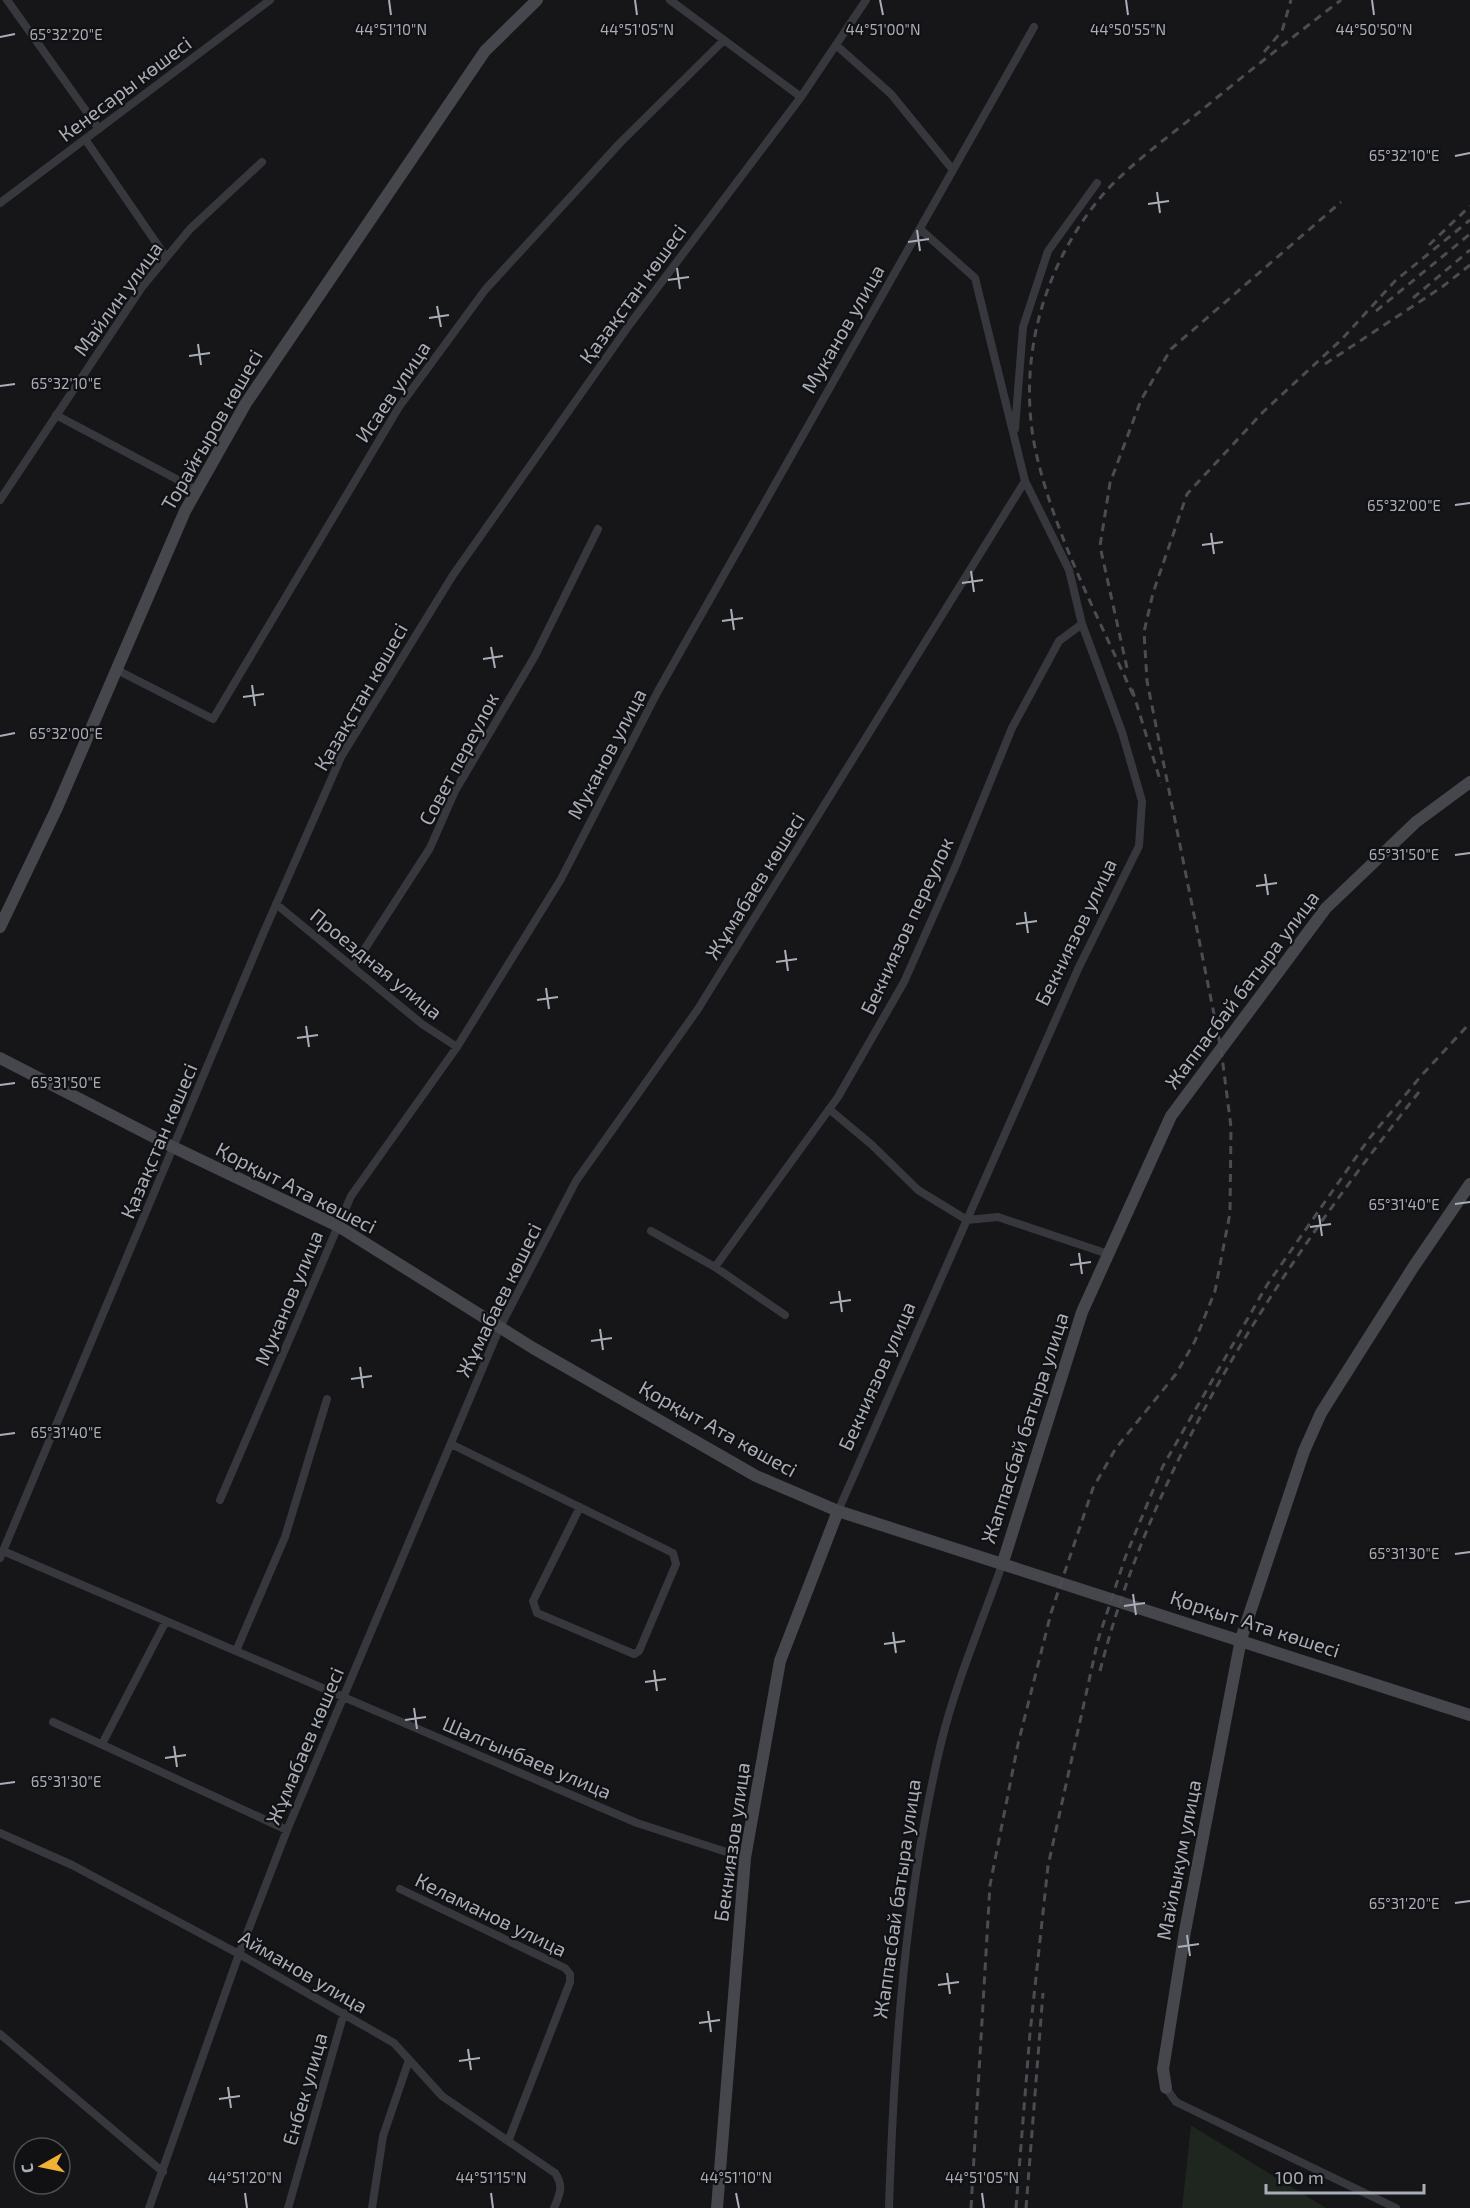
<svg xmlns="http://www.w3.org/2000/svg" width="1470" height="2208" viewBox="0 0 1470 2208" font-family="'Exo 2',sans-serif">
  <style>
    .green { fill: #1e261f }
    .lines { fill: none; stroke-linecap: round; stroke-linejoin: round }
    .street { stroke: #37383d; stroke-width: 8 }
    .secondary { stroke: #45474d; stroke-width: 12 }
    .rail { stroke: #4a4c52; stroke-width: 3; stroke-dasharray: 8 6; stroke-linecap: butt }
    .ticks { fill: none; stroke: #a8adb8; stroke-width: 2 }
    .labels { text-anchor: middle; stroke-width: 4.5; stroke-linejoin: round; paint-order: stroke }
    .street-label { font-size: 20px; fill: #a8adb8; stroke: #111113 }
    .ticks-label { font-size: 15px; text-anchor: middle; fill: #a8adb8; stroke: #111113; stroke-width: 4.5; stroke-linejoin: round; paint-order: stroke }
  </style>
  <rect width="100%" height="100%" fill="#161618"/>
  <path class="green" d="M 1191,2126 L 1192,2126 L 1326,2208 L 1182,2208 Z"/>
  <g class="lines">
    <path class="street" d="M 7,0 L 99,129
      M 670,0 L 801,97
      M 836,45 L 891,94 L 953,170
      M 85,139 L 166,257
      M 0,203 L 270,0
      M 920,229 L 975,278 L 1025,481 L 1069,570 L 1082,624
      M 56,415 L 197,490
      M 1015,429 L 1023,327 L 1048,251 L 1097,183
      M 0,500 L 142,287 L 190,229 L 262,162
      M 115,669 L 213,719 L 399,407 L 485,290 L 620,143 L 724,40
      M 276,904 L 422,1024 L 457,1047
      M 353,967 L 430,848 L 455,791 L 535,656 L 598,529
      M 829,1109 L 872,1145 L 918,1190 L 967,1220 L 998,1217 L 1108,1254
      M 651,1231 L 715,1267 L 785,1315
      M 715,1267 L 838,1097 L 904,982 L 956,865 L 1012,728 L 1059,641 L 1082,624 L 1122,732 L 1142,801 L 1139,846 L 1078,969 L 838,1511
      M 451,1444 L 673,1553 L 676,1564 L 639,1651 L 634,1654 L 537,1613 L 533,1601 L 580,1507
      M 220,1500 L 351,1196 L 457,1047 L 561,879 L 658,691 L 1034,27
      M 3,1551 L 637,1823 L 745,1858
      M 0,1558 L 263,934 L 341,757 L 453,575 L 630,324 L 801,97 L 866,0
      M 236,1651 L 285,1537 L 327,1399
      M 53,1722 L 287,1830
      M 102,1744 L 166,1621
      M 0,1833 L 72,1865 L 239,1954 L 394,2043 L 442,2096 L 555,2173 C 564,2186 560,2194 554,2208
      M 400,1889 L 565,1968 L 570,1974 L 570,1982 L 509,2139
      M 0,2034 L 163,2172
      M 1166,2088 L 1176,2102 L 1396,2208
      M 149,2208 L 239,1954 L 287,1830 L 500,1327 L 576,1181 L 698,1009 L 1025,481
      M 288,2208 L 344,2013
      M 372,2208 L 383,2136 L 409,2060
      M 889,2208 C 894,2052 905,1895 941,1743 C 956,1682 982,1622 1003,1562"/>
    <path class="secondary" d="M 0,927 L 56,810 L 185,511 L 246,403 L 485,51 L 537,0
      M 0,1058 L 175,1148 L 338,1226 L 533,1348 L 756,1476 L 838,1511 L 1470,1715
      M 1003,1562 L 1082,1312 L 1171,1116 L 1326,908 L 1416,822 L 1470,782
      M 1166,2088 L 1163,2069 L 1185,1931 L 1241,1639 L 1304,1451 L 1321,1413 L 1343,1378 L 1414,1266 L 1470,1184
      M 717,2208 L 745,1858 L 780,1661 L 838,1511"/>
    <path class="rail" d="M 1264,52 L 1282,31 L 1291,0
      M 1429,245 L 1470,206
      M 1413,298 L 1470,250
      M 1376,311 L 1470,234
      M 1325,364 L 1442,287 L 1470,265
      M 1127,668 L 1100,546 L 1110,483 L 1141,400 L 1171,349 L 1341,202
      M 1132,689 L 1161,783
      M 1133,695 C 1099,618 1058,542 1038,461 C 1014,366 1042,264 1106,191 C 1133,162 1172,134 1203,109 C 1248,72 1294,36 1341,0
      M 1100,1671 C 1155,1455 1282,1265 1419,1092
      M 971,2208 L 990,1885 L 1018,1744 L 1051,1613 L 1093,1488 L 1116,1448 L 1176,1374 L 1195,1341 L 1215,1291 L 1230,1213 L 1231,1127 L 1221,1049 L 1147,681 L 1144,632 L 1153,593 L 1187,494 L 1263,412 L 1341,340 L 1395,281 L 1470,220
      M 1016,2208 L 1030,2033 L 1048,1866 L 1098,1640 L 1125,1558 L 1163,1466 L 1267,1285 L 1368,1140 L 1421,1076 L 1470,1023
      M 1026,2208 L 1043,1993"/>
  </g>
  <path class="ticks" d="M 389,0 L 391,15M 635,0 L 637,15M 880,0 L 883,15M 1126,0 L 1128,15M 1372,0 L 1374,15M 0,37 L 15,34M 1455,156 L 1470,153M 1157,192 L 1160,213M 1148,204 L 1169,201M 917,230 L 920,251M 908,242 L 929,239M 677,268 L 680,289M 668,280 L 689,277M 437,306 L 441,327M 429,318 L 449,315M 198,344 L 201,365M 189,356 L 210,353M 0,386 L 15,384M 1455,505 L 1470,503M 1211,533 L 1214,554M 1202,545 L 1223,542M 971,571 L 974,592M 962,583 L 983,580M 731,609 L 734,630M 722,621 L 743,618M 491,647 L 495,668M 483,659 L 503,656M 252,685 L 255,706M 243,697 L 264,694M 0,736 L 15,733M 1455,855 L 1470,853M 1265,874 L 1268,895M 1256,886 L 1277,883M 1025,912 L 1028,933M 1016,924 L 1037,921M 785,950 L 788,971M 776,962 L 797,959M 546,988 L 549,1009M 537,1000 L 558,997M 306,1026 L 309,1047M 297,1038 L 318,1035M 0,1085 L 15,1083M 1455,1204 L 1470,1202M 1319,1215 L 1322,1236M 1310,1227 L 1331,1224M 1079,1253 L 1082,1274M 1070,1265 L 1091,1262M 839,1291 L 842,1312M 830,1303 L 851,1300M 600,1329 L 603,1350M 591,1341 L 612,1338M 360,1367 L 363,1388M 351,1379 L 372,1376M 0,1435 L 15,1433M 1455,1554 L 1470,1552M 1133,1594 L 1136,1615M 1124,1606 L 1145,1603M 893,1632 L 896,1653M 884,1644 L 905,1641M 654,1670 L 657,1691M 645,1682 L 666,1679M 414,1708 L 417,1729M 405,1720 L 426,1717M 174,1746 L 177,1767M 165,1758 L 186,1755M 0,1784 L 15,1782M 1455,1903 L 1470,1901M 1187,1935 L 1190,1956M 1178,1947 L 1199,1944M 947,1973 L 950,1994M 938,1985 L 959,1982M 708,2011 L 711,2032M 699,2023 L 720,2020M 468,2049 L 471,2070M 459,2061 L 480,2058M 228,2087 L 231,2108M 219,2099 L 240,2096M 245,2193 L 247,2208M 491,2193 L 493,2208M 736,2193 L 739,2208M 982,2193 L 984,2208"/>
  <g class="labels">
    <g class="street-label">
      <text transform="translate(125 89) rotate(-37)" y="7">Кенесары көшесі</text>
      <text transform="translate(633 294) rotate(-54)" y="7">Қазақстан көшесі</text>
      <text transform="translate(118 299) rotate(-54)" y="7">Майлин улица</text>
      <text transform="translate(843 329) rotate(-60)" y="7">Муканов улица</text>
      <text transform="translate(393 392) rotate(-56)" y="7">Исаев улица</text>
      <text transform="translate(212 430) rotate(-60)" y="7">Торайғыров көшесі</text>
      <text transform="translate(361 697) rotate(-60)" y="7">Қазақстан көшесі</text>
      <text transform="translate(607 754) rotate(-62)" y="7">Муканов улица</text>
      <text transform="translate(459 759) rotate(-62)" y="7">Совет переулок</text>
      <text transform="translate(755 886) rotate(-58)" y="7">Жұмабаев көшесі</text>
      <text transform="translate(907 926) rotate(-65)" y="7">Бекниязов переулок</text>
      <text transform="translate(1076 932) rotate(-64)" y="7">Бекниязов улица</text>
      <text transform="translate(376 964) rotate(39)" y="7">Проездная улица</text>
      <text transform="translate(1242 990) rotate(-53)" y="7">Жаппасбай батыра улица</text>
      <text transform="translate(159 1141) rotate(-67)" y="7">Қазақстан көшесі</text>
      <text transform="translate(296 1188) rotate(27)" y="7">Қорқыт Ата көшесі</text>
      <text transform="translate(289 1298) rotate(-67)" y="7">Муканов улица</text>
      <text transform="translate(499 1300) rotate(-64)" y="7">Жұмабаев көшесі</text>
      <text transform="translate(877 1376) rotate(-66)" y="7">Бекниязов улица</text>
      <text transform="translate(1025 1428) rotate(-72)" y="7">Жаппасбай батыра улица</text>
      <text transform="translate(718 1429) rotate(29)" y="7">Қорқыт Ата көшесі</text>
      <text transform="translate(1255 1624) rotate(18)" y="7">Қорқыт Ата көшесі</text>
      <text transform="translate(305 1746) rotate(-67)" y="7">Жұмабаев көшесі</text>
      <text transform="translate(527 1758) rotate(23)" y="7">Шалгынбаев улица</text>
      <text transform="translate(732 1842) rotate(-82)" y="7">Бекниязов улица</text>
      <text transform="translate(1179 1860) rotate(-79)" y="7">Майлыкум улица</text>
      <text transform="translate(897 1899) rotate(-82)" y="7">Жаппасбай батыра улица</text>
      <text transform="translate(491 1915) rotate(26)" y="7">Келаманов улица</text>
      <text transform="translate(303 1972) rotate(30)" y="7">Айманов улица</text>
      <text transform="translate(305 2089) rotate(-74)" y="7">Енбек улица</text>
    </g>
  </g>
  <g class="ticks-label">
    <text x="1128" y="35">44°50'55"N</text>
    <text x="1374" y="35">44°50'50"N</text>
    <text x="391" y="35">44°51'10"N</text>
    <text x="637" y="35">44°51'05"N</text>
    <text x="883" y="35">44°51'00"N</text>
    <text x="66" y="40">65°32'20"E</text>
    <text x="1404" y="161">65°32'10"E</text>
    <text x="66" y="389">65°32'10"E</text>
    <text x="1404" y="511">65°32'00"E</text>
    <text x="66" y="739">65°32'00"E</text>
    <text x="1404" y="860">65°31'50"E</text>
    <text x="66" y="1088">65°31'50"E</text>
    <text x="1404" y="1210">65°31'40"E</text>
    <text x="66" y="1438">65°31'40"E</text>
    <text x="1404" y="1559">65°31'30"E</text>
    <text x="66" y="1787">65°31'30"E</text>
    <text x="1404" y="1909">65°31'20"E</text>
    <text x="245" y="2183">44°51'20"N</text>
    <text x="491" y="2183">44°51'15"N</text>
    <text x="736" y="2183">44°51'10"N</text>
    <text x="982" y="2183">44°51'05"N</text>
  </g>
  <g transform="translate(42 2166) rotate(261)"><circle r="28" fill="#111113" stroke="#4d4f55" stroke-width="1.5"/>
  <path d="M0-4.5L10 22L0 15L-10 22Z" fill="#f2b134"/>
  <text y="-9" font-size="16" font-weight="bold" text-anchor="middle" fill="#a8adb8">С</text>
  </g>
  <path d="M1266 2184v9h158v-9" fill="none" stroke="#a8adb8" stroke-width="3"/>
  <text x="1275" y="2184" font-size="18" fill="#a8adb8" stroke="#111113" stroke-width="4.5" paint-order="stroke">100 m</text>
</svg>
